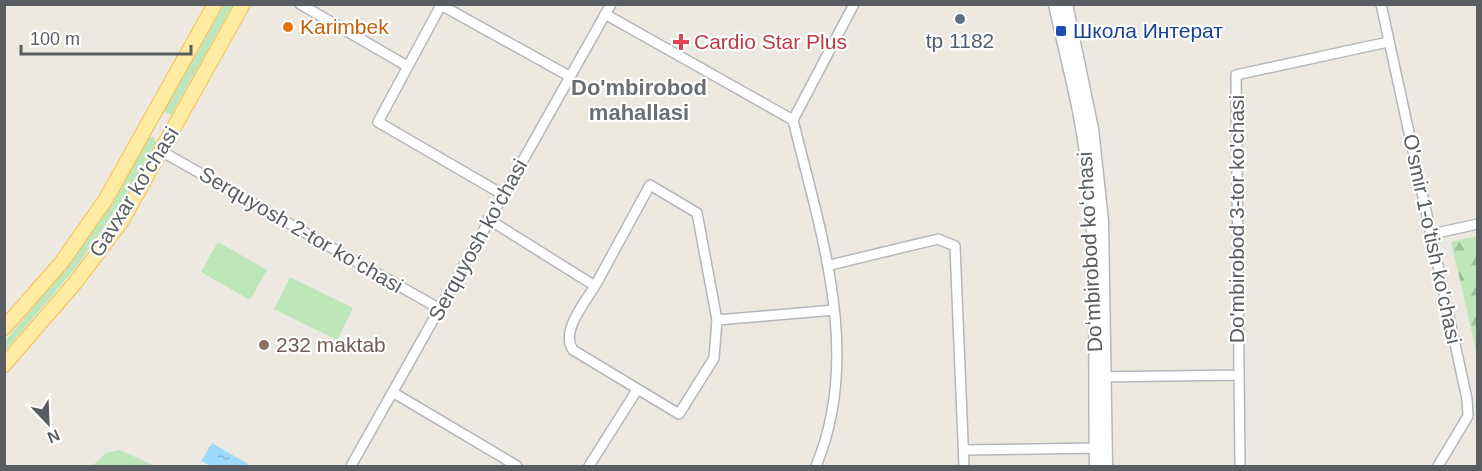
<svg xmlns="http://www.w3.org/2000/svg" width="1482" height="471" viewBox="0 0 1482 471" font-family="Helvetica,sans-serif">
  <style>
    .green { fill: #bde6bb }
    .forest { fill: url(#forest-firs) }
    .water { fill: url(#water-ripples) }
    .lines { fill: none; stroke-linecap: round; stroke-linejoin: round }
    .minor-casing { stroke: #b3b7bc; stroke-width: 12 }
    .secondary-casing { stroke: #b4b8be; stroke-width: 15 }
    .primary-casing { stroke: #f6be4f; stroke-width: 16 }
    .minor { stroke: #fff; stroke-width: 9 }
    .secondary { stroke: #fff; stroke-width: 12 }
    .primary { stroke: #ffeba2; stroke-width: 14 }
    .service-dot { fill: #5c6f8a; stroke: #fff; stroke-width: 2 }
    .food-dot { fill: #e8710a; stroke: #fff; stroke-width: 2 }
    .transit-dot { fill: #1a4fb4; stroke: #fff; stroke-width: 2 }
    .health-dot { fill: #e0444e; stroke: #fff; stroke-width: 2 }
    .education-dot { fill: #8d6e63; stroke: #fff; stroke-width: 2 }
    .labels { text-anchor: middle; stroke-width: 4.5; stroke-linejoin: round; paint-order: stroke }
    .food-label { font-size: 21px; fill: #c56008; stroke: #fff; text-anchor: start }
    .transit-label { font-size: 21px; fill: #164399; stroke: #fff; text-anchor: start }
    .service-label { font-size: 21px; fill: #4e5e75; stroke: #fff }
    .health-label { font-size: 21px; fill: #be3a42; stroke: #fff; text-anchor: start }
    .street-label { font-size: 21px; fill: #595d62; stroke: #fff }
    .education-label { font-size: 21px; fill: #785e54; stroke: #fff; text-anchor: start }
    .neighbourhood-label { font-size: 22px; font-weight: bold; fill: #6a6f74; stroke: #fff }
  </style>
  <defs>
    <pattern id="forest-firs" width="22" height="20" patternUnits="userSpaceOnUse" patternTransform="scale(1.5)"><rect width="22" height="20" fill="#bde6bb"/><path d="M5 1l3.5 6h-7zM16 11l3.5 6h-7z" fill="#9dbe9b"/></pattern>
    <pattern id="water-ripples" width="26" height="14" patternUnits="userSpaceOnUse" patternTransform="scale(1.5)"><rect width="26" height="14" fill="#9ddaff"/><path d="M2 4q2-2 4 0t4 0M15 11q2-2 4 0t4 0" fill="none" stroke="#83b4d2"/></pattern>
  </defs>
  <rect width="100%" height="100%" fill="#ede9e0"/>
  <path class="green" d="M 224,5 L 233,5 L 171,115 L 164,111 Z
    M 153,137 L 156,142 L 131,187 L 77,266 L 5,351 L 5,341 L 71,262 L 124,182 L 148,138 Z
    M 218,242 L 267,270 L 250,300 L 201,272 Z
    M 290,277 L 353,308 L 337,340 L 274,309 Z
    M 120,450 L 155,466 L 92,466 L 106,453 Z"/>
  <path class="forest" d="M 1477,236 L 1478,236 L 1477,354 L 1451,242 Z"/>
  <path class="water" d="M 212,443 L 248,464 L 247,466 L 211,466 L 201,461 Z"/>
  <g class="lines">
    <g class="minor-casing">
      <path id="minor" d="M 300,4 L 407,66
        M 1381,4 L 1467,399 L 1468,416 L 1438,466
        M 605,14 L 793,120
        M 161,151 L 440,309
        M 502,194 L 378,122 L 441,5 L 569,76
        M 488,219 L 595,286 C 585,302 560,332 573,350 L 679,414 L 714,358 L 717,320 L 697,213 L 650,185 L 595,286
        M 1432,234 L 1478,224
        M 830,265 L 938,239 L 955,246 L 964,466
        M 717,320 L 834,310
        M 1099,377 L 1238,375
        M 394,393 L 517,466
        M 964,450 L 1100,448
        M 351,466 L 611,4
        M 589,466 L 637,390
        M 816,466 C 863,355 820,231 793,120 L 854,4
        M 1240,466 L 1236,75 L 1388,42"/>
    </g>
    <g class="secondary-casing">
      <path id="secondary" d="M 1055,4 C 1066,56 1081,108 1087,161 C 1099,262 1094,365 1096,466
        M 1066,4 L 1092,129 L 1102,221 L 1106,466"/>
    </g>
    <g class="primary-casing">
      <path id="primary" d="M 4,328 L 61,263 L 106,199 L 215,4
        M 4,365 L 75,283 L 121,222 L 243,4"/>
    </g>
    <use href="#minor" class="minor"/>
    <use href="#secondary" class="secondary"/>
    <use href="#primary" class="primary"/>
  </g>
  <circle class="service-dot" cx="960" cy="19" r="6"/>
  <circle class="food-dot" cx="288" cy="27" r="6"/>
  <rect class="transit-dot" x="1055" y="25" width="12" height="12" rx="3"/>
  <path class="health-dot" d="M678 33h6v6h6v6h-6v6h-6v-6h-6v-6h6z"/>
  <circle class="education-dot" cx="264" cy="345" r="6"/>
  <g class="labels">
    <g class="food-label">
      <text x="300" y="34">Karimbek</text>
    </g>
    <g class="transit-label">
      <text x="1073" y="38">Школа Интерат</text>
    </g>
    <g class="service-label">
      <text x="960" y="48">tp 1182</text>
    </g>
    <g class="health-label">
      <text x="694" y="49">Cardio Star Plus</text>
    </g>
    <g class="street-label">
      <text transform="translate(134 192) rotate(-58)" y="7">Gavxar ko'chasi</text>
      <text transform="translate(1237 219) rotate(-90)" y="7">Do'mbirobod 3-tor ko'chasi</text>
      <text transform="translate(301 230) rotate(30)" y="7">Serquyosh 2-tor koʻchasi</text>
      <text transform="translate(1432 239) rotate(78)" y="7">O'smir 1-o'tish ko'chasi</text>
      <text transform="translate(478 240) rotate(-61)" y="7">Serquyosh ko'chasi</text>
      <text transform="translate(1090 252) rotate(-93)" y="7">Doʻmbirobod koʻchasi</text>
    </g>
    <g class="education-label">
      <text x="276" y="352">232 maktab</text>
    </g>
    <g class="neighbourhood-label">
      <text x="639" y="95">Do'mbirobod<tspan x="639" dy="25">mahallasi</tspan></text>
    </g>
  </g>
  <rect width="1482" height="471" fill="none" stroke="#595d62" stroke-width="12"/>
  <g transform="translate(48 423) rotate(157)" stroke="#ffffff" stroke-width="4.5" paint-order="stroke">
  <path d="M0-4.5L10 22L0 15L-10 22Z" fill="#595d62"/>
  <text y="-9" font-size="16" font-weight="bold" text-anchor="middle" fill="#595d62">N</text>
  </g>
  <path d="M21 45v9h170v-9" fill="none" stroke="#595d62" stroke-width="3"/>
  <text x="30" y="45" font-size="18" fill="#595d62" stroke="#ffffff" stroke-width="4.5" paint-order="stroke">100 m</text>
</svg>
